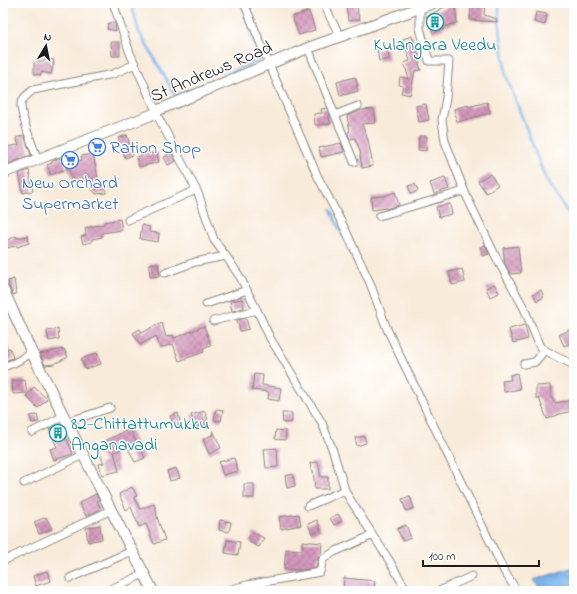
<svg xmlns="http://www.w3.org/2000/svg" width="577" height="594" viewBox="0 0 577 594" font-family="'Indie Flower',sans-serif">
  <style>
    .water { fill: url(#water-waves); stroke: #4a6883 }
    .lines { fill: none; stroke-linecap: round; stroke-linejoin: round }
    .stream { stroke: #79b3ea; stroke-width: 2.5 }
    .building { fill: url(#building-cross-hatch) }
    .street-casing { stroke: #8a847b; stroke-width: 9 }
    .secondary-casing { stroke: #8a847b; stroke-width: 12 }
    .street { stroke: #fff; stroke-width: 7 }
    .secondary { stroke: #fff; stroke-width: 10 }
    .labels { text-anchor: middle; stroke-width: 3; stroke-linejoin: round; paint-order: stroke }
    .culture-label { font-size: 18px; fill: #0d838f; stroke: #fff }
    .street-label { font-size: 18px; fill: #1c1c1c; stroke: #fff }
    .shop-label { font-size: 18px; fill: #366cbe; stroke: #fff; text-anchor: start }
  </style>
  <defs>
    <pattern id="water-waves" width="16" height="10" patternUnits="userSpaceOnUse"><rect width="16" height="10" fill="#79b3ea"/><path d="M0 5q4-4 8 0t8 0" fill="none" stroke="#6899c8"/></pattern>
    <pattern id="building-cross-hatch" width="8" height="8" patternUnits="userSpaceOnUse"><rect width="8" height="8" fill="#d699be"/><path d="M0 0l8 8M0 8l8-8" fill="none" stroke="#ad7c9a"/></pattern>
  </defs>
  <rect width="100%" height="100%" fill="#fff"/>
  <filter id="ink" filterUnits="userSpaceOnUse"><feTurbulence type="fractalNoise" baseFrequency=".025" numOctaves="2"/><feDisplacementMap in="SourceGraphic" scale="8" xChannelSelector="R" yChannelSelector="G"/><feConvolveMatrix kernelMatrix="1 2 1 2 8 2 1 2 1" color-interpolation-filters="sRGB"/></filter>
  <filter id="wash" filterUnits="userSpaceOnUse"><feTurbulence type="fractalNoise" baseFrequency=".012" numOctaves="4" result="noise"/><feDisplacementMap in="SourceGraphic" scale="16" xChannelSelector="R" yChannelSelector="G"/><feGaussianBlur stdDeviation="0.9" result="paint"/><feColorMatrix in="noise" values="0 0 0 0 0 0 0 0 0 0 0 0 0 0 0 0 0 1.4 0 .05"/><feComposite in="paint" operator="in"/></filter>
  <g filter="url(#wash)">
    <rect width="100%" height="100%" fill="#f8ebda"/>
    <path class="water" d="M 574,567 L 574,585 L 553,591 L 541,591 L 534,580 Z"/>
    <g class="lines">
      <path class="stream" d="M 131,3 L 139,32 L 176,96 L 262,59 L 254,43 L 248,21
        M 499,3 L 499,20 L 506,75 L 546,180 L 574,222
        M 331,209 L 338,226 L 360,270"/>
    </g>
    <g id="blocks">
      <path class="building" d="M 455,3 L 457,23 L 443,27 L 444,29 L 433,33 L 426,16 L 438,11 L 438,10 Z
        M 471,3 L 485,3 L 484,15 L 497,19 L 497,22 L 470,20 Z
        M 357,4 L 358,14 L 360,19 L 348,21 L 346,5 Z
        M 309,11 L 315,30 L 299,35 L 292,17 Z
        M 536,12 L 547,14 L 545,25 L 534,22 Z
        M 108,23 L 115,23 L 116,31 L 107,29 Z
        M 412,36 L 419,55 L 417,56 L 421,70 L 415,71 L 410,95 L 401,93 L 403,86 L 399,85 L 400,77 L 409,79 L 404,63 L 410,61 L 403,39 Z
        M 111,42 L 120,42 L 120,56 L 112,56 Z
        M 387,48 L 389,59 L 379,61 L 377,50 Z
        M 45,59 L 54,60 L 51,74 L 41,72 L 41,75 L 34,74 L 34,61 L 44,61 Z
        M 355,77 L 358,86 L 356,86 L 358,91 L 340,96 L 337,82 Z
        M 487,102 L 490,113 L 457,122 L 454,109 L 468,105 L 468,107 Z
        M 426,104 L 429,120 L 419,122 L 416,106 Z
        M 327,108 L 329,114 L 330,124 L 315,125 L 314,114 L 322,113 L 321,109 Z
        M 374,109 L 376,123 L 362,124 L 368,140 L 373,166 L 362,168 L 360,155 L 361,154 L 355,138 L 350,139 L 348,134 L 348,132 L 350,131 L 347,116 L 362,110 Z
        M 24,135 L 31,155 L 3,166 L 3,147 L 19,145 L 16,138 Z
        M 127,135 L 133,155 L 125,158 L 118,138 Z
        M 419,136 L 427,136 L 426,151 L 418,150 Z
        M 99,142 L 102,150 L 95,153 L 92,145 Z
        M 341,143 L 344,152 L 321,157 L 319,148 Z
        M 157,152 L 159,162 L 139,167 L 136,157 Z
        M 172,153 L 176,161 L 168,165 L 164,157 Z
        M 93,154 L 100,187 L 106,186 L 106,193 L 96,194 L 82,177 L 73,181 L 67,165 L 82,160 L 81,156 Z
        M 63,157 L 67,170 L 60,171 L 51,175 L 47,165 L 52,163 L 52,161 Z
        M 29,170 L 33,191 L 23,193 L 19,174 Z
        M 490,174 L 498,185 L 486,193 L 478,181 Z
        M 445,178 L 449,189 L 434,194 L 430,183 Z
        M 415,184 L 418,191 L 411,194 L 408,186 Z
        M 395,192 L 399,205 L 386,209 L 386,208 L 372,210 L 371,197 L 384,196 Z
        M 450,204 L 452,214 L 439,217 L 436,207 Z
        M 120,219 L 122,230 L 102,233 L 102,237 L 92,239 L 92,242 L 83,244 L 81,237 L 86,235 L 85,228 L 104,224 L 104,222 Z
        M 142,225 L 150,227 L 149,232 L 159,233 L 158,242 L 140,239 Z
        M 16,236 L 17,238 L 28,236 L 29,243 L 17,247 L 17,246 L 5,248 L 3,242 Z
        M 485,245 L 489,254 L 483,256 L 480,247 Z
        M 518,246 L 521,273 L 511,274 L 505,264 L 503,248 Z
        M 158,263 L 160,276 L 150,277 L 149,264 Z
        M 462,269 L 465,282 L 452,285 L 449,272 Z
        M 14,279 L 16,294 L 13,295 L 9,286 L 8,281 Z
        M 494,284 L 499,293 L 490,297 L 486,288 Z
        M 541,290 L 544,297 L 537,301 L 533,294 Z
        M 242,299 L 244,308 L 232,311 L 230,301 Z
        M 246,318 L 249,329 L 240,331 L 237,320 Z
        M 162,323 L 166,337 L 173,335 L 174,338 L 204,326 L 211,345 L 203,348 L 204,352 L 179,361 L 173,344 L 160,348 L 156,336 L 140,345 L 133,333 L 140,329 L 142,333 L 154,326 Z
        M 525,325 L 528,339 L 513,343 L 509,329 Z
        M 58,329 L 59,339 L 49,341 L 47,331 Z
        M 569,330 L 574,342 L 564,346 L 559,335 Z
        M 10,348 L 13,358 L 4,361 L 3,351 Z
        M 64,349 L 68,357 L 54,364 L 45,365 L 40,354 Z
        M 97,353 L 101,364 L 85,369 L 81,359 Z
        M 517,373 L 520,389 L 504,392 L 502,381 L 511,380 L 510,375 Z
        M 254,374 L 263,375 L 262,385 L 281,388 L 279,401 L 268,399 L 269,392 L 252,390 Z
        M 25,380 L 27,393 L 13,394 L 12,381 Z
        M 550,385 L 551,396 L 554,403 L 574,400 L 574,411 L 558,414 L 558,415 L 547,419 L 539,398 L 536,398 L 536,386 Z
        M 34,387 L 47,399 L 38,408 L 26,396 Z
        M 216,409 L 223,410 L 221,421 L 214,420 Z
        M 205,411 L 209,424 L 195,428 L 191,415 Z
        M 178,413 L 181,425 L 174,427 L 170,416 Z
        M 282,413 L 292,413 L 292,422 L 283,423 Z
        M 37,415 L 39,422 L 32,423 L 30,416 Z
        M 60,424 L 69,444 L 73,454 L 54,460 L 50,449 L 57,447 L 49,429 Z
        M 130,429 L 139,448 L 140,447 L 145,458 L 135,462 L 127,446 L 114,452 L 119,471 L 102,475 L 99,464 L 104,463 L 97,448 L 101,446 L 100,443 Z
        M 213,430 L 221,448 L 209,454 L 203,439 L 212,435 L 212,436 Z
        M 276,430 L 286,431 L 285,440 L 275,439 Z
        M 364,436 L 366,443 L 357,446 L 355,438 Z
        M 277,448 L 278,467 L 266,468 L 264,449 Z
        M 234,458 L 238,471 L 223,475 L 219,462 Z
        M 318,462 L 321,477 L 328,477 L 328,489 L 315,489 L 313,470 L 311,470 L 310,463 Z
        M 176,468 L 180,478 L 170,481 L 167,471 Z
        M 293,474 L 295,486 L 287,488 L 285,476 Z
        M 244,484 L 254,484 L 254,498 L 244,498 Z
        M 132,487 L 137,496 L 134,497 L 140,509 L 154,504 L 157,512 L 156,513 L 158,520 L 165,540 L 154,544 L 146,524 L 139,527 L 131,507 L 126,510 L 119,494 Z
        M 96,494 L 99,500 L 97,501 L 101,509 L 86,516 L 79,503 Z
        M 410,496 L 414,508 L 406,511 L 402,499 Z
        M 299,514 L 301,525 L 281,529 L 279,517 Z
        M 338,514 L 342,521 L 334,525 L 330,518 Z
        M 46,517 L 52,529 L 39,534 L 34,522 Z
        M 220,520 L 231,522 L 229,532 L 219,530 Z
        M 317,520 L 321,530 L 312,534 L 308,524 Z
        M 100,525 L 102,539 L 88,542 L 86,528 Z
        M 406,525 L 411,538 L 403,541 L 397,529 Z
        M 254,533 L 264,538 L 259,547 L 249,542 Z
        M 227,540 L 240,542 L 238,555 L 225,553 Z
        M 302,541 L 322,543 L 321,554 L 318,558 L 316,568 L 302,570 L 284,569 L 286,549 L 302,550 Z
        M 47,571 L 51,581 L 36,586 L 33,576 Z
        M 344,578 L 375,581 L 374,591 L 343,591 Z"/>
    </g>
  </g>
  <g filter="url(#ink)">
    <use href="#blocks" fill-opacity="0" stroke="#8a847b" stroke-width="1"/>
    <g class="lines">
      <g class="street-casing">
        <path id="street" d="M 113,3 L 130,53 L 156,111
          M 244,3 L 269,64 L 317,175 L 345,229 L 370,283 L 387,329 L 444,447 L 495,552 L 504,571 L 517,591
          M 324,3 L 330,17 L 340,36
          M 420,8 L 420,28 L 429,61 L 449,61 L 446,98 L 442,120 L 445,141 L 466,195 L 497,259 L 524,308 L 540,347 L 555,356 L 574,365
          M 308,48 L 354,162
          M 156,113 L 198,193 L 214,240 L 226,256 L 240,277 L 257,310 L 270,338 L 322,423 L 333,451 L 346,493 L 389,560 L 407,591
          M 335,115 L 358,106
          M 38,160 C 34,149 20,115 21,104 C 22,98 28,94 33,90 L 113,74 L 135,64
          M 379,216 L 464,191
          M 128,220 L 196,190
          M 165,273 L 195,262 L 226,256
          M 206,304 L 247,290
          M 213,321 L 257,310
          M 524,364 L 535,362 L 545,350
          M 3,367 L 14,363 L 32,353
          M 67,422 L 110,408
          M 32,432 L 64,416
          M 24,483 L 83,455
          M 308,506 L 345,490
          M 3,561 L 111,510
          M 70,578 L 132,551
          M 106,591 L 144,574
          M 224,591 L 247,585 L 320,572 L 323,559 L 334,552 L 373,535
          M 439,591 L 472,576"/>
      </g>
      <g class="secondary-casing">
        <path id="secondary" d="M 3,173 L 156,113 L 156,111 L 308,48 L 433,3
          M 3,289 L 32,353 L 111,510 L 153,591"/>
      </g>
      <use href="#street" class="street"/>
      <use href="#secondary" class="secondary"/>
    </g>
  </g>
  <defs>
    <g id="building-ring" transform="scale(0.9)"><circle r="9.5" fill="#fff" stroke="#0f9aa8" stroke-width="1.5"/><path d="M-4-6H4V6H1V3H-1V6H-4ZM-2.5-4.3h1.7v1.8h-1.7ZM.8-4.3h1.7v1.8H.8ZM-2.5-1h1.7V.8h-1.7ZM.8-1h1.7V.8H.8Z" fill="#0f9aa8"/></g>
    <g id="supermarket-ring" transform="scale(0.9)"><circle r="9.5" fill="#fff" stroke="#3f7fe0" stroke-width="1.5"/><path d="M-6-5.5h2.5l.6 2H6L4.5 2H-2.5L-4.4-4H-6ZM-1.5 3.2a1.3 1.3 0 1 0 .1 0ZM3 3.2a1.3 1.3 0 1 0 .1 0Z" fill="#3f7fe0"/></g>
  </defs>
  <g fill-rule="evenodd">
    <use href="#building-ring" x="435" y="22"/>
    <use href="#supermarket-ring" x="97" y="147"/>
    <use href="#supermarket-ring" x="70" y="160"/>
    <use href="#building-ring" x="58" y="433"/>
  </g>
  <g class="labels">
    <g class="culture-label">
      <text x="435" y="50">Kulangara Veedu</text>
      <text x="71" y="429" text-anchor="start">82-Chittattumukku<tspan x="71" dy="21">Anganavadi</tspan></text>
    </g>
    <g class="street-label">
      <text transform="translate(211 71) rotate(-23)" y="6">St Andrews Road</text>
    </g>
    <g class="shop-label">
      <text x="110" y="153">Ration Shop</text>
      <text x="70" y="188" text-anchor="middle">New Orchard<tspan x="70" dy="21">Supermarket</tspan></text>
    </g>
  </g>
  <rect width="577" height="594" fill="none" stroke="#fff" stroke-width="16"/>
  <g transform="translate(46 46) rotate(10)" stroke="#ffffff" stroke-width="3" paint-order="stroke">
  <path d="M0-3L7 15L0 10L-7 15Z" fill="#1c1c1c"/>
  <text y="-6" font-size="11" font-weight="bold" text-anchor="middle" fill="#1c1c1c">N</text>
  </g>
  <path d="M423 560v6h116v-6" fill="none" stroke="#1c1c1c" stroke-width="2"/>
  <text x="429" y="560" font-size="12" fill="#1c1c1c" stroke="#ffffff" stroke-width="3" paint-order="stroke">100 m</text>
</svg>
